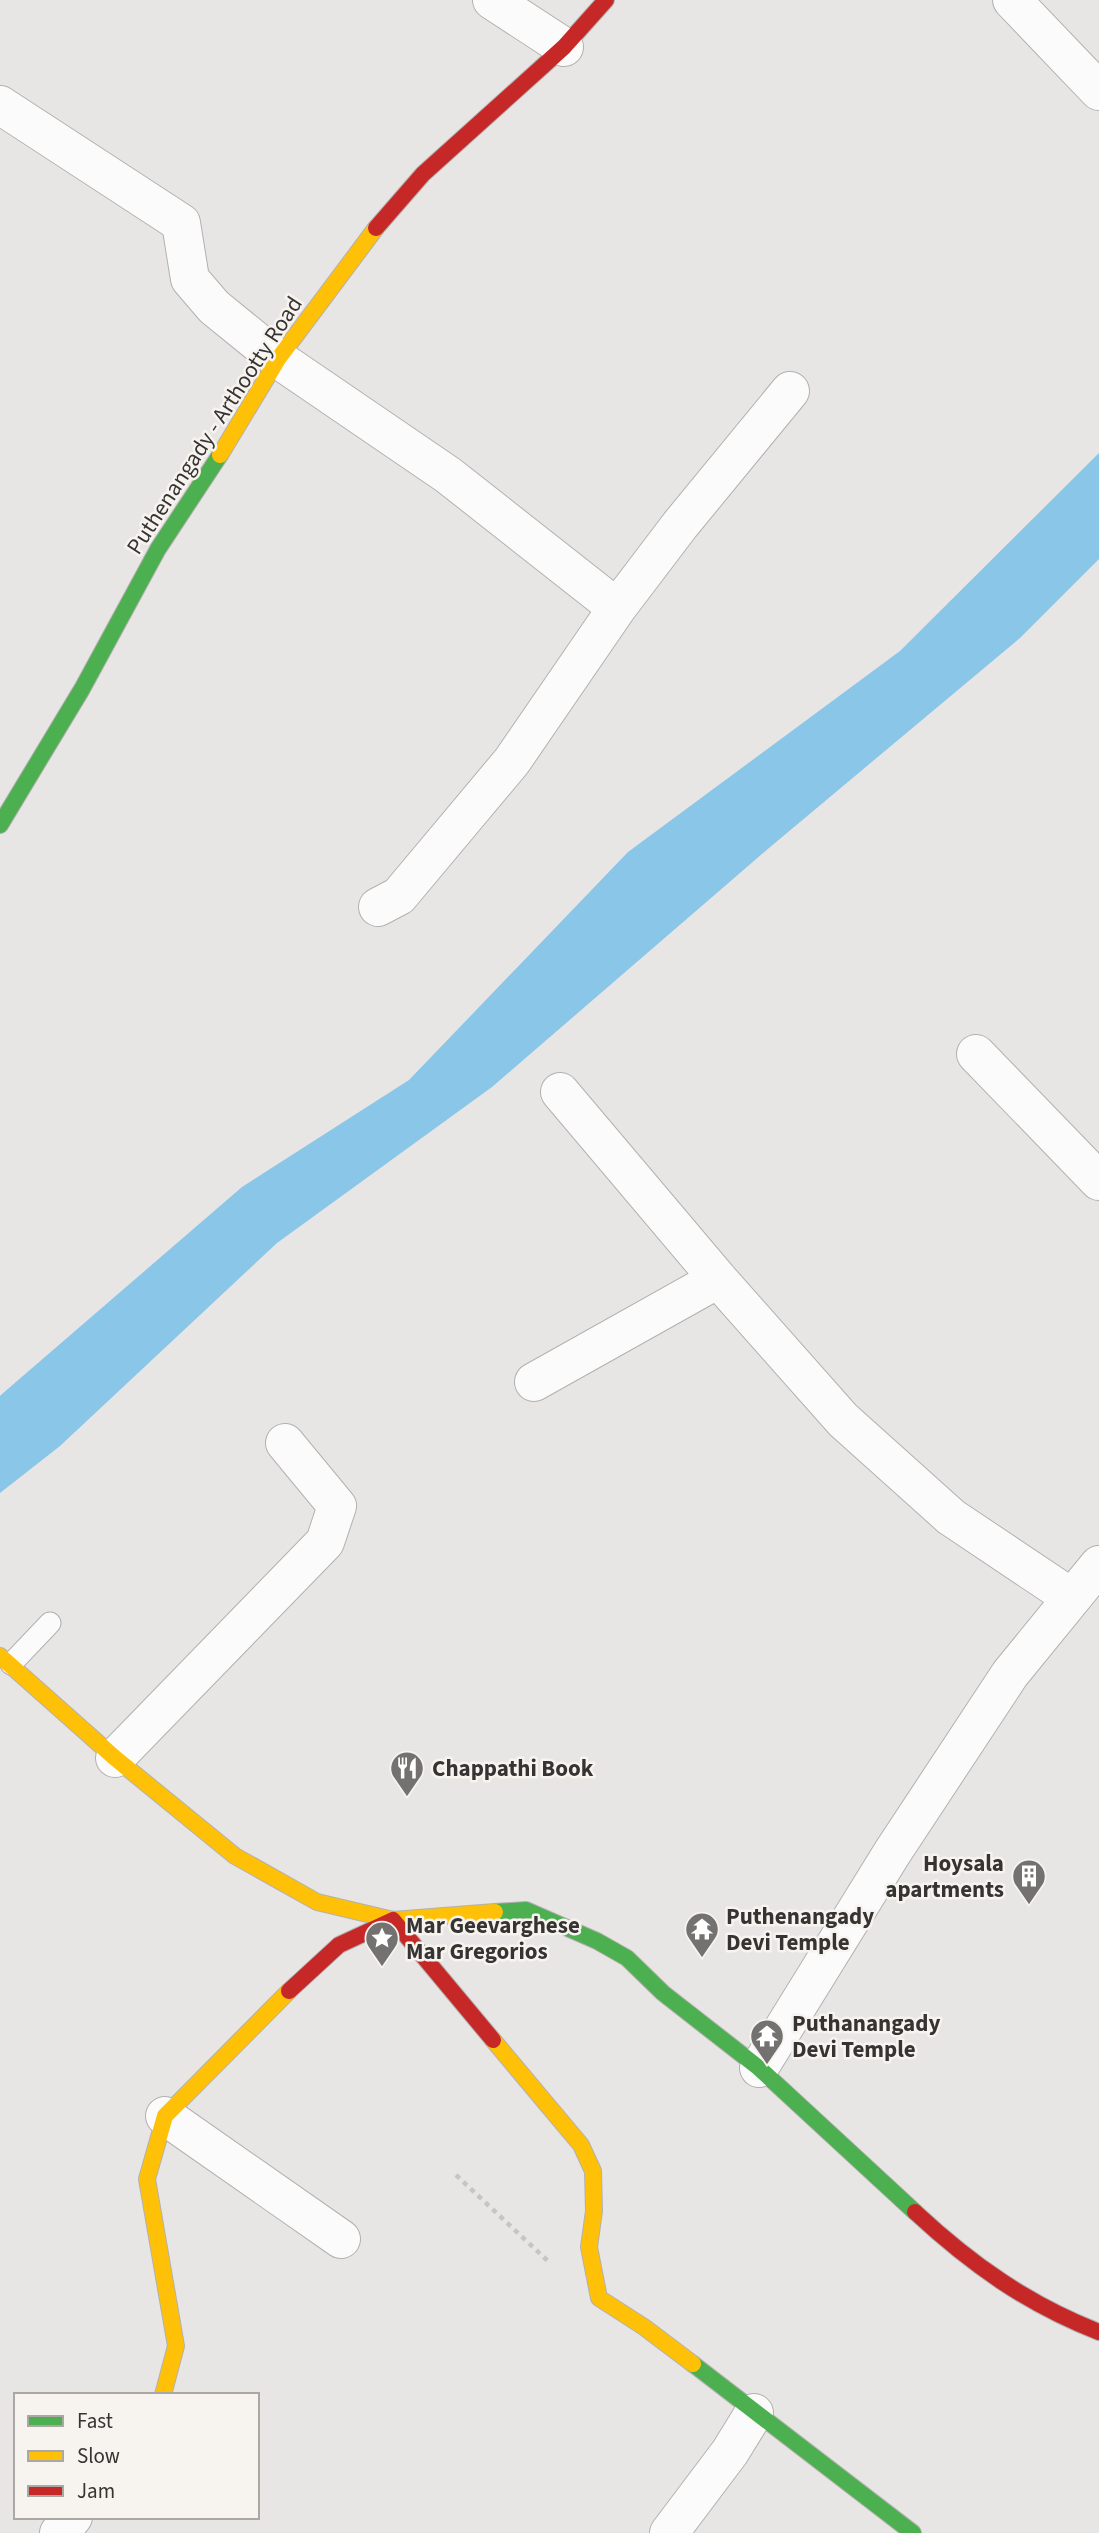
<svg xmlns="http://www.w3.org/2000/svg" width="1099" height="2533" viewBox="0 0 1099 2533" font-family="'Source Sans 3',sans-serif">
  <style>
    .water { fill: #8ac6e8 }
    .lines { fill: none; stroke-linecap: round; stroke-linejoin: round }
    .lane-casing { stroke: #b3b1b0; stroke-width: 23 }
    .street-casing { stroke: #b3b1b0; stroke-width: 40 }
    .fast-casing { stroke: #b3b1b0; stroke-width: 18 }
    .slow-casing { stroke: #b3b1b0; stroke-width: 18 }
    .jam-casing { stroke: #b3b1b0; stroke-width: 18 }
    .path { stroke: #c6c5c5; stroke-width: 4.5; stroke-dasharray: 5 5; stroke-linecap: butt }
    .lane { stroke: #fcfbfb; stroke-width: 21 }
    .street { stroke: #fcfbfb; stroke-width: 38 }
    .fast { stroke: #4caf50; stroke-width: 16 }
    .slow { stroke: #ffc107; stroke-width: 16 }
    .jam { stroke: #c62828; stroke-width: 16 }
    .labels { text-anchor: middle; stroke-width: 5; stroke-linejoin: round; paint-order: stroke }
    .street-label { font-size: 23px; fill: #363433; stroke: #f7f4ef }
    .poi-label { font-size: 23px; font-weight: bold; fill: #363433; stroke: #f7f4ef; text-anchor: start }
  </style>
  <rect width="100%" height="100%" fill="#e8e6e4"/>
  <path class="water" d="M 1099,453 L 1099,559 L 1020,638 L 769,848 L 492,1087 L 277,1243 L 60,1446 L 0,1493 L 0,1396 L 2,1394 L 242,1187 L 409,1080 L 628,852 L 900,651 Z"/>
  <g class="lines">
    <g class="lane-casing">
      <path id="lane" d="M 11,1664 L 50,1623"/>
    </g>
    <g class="street-casing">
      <path id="street" d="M 492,0 L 564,47
        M 1012,0 L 1099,91
        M 0,105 L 181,223 L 190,279 L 214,307 L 278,359 L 448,475 L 617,608
        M 378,907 L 399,896 L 512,761 L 617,608 L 680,525 L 790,391
        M 976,1054 L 1099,1181
        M 560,1092 L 718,1279 L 843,1420 L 951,1517 L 1072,1598
        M 534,1382 L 718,1279
        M 115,1758 L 325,1542 L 337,1506 L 285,1443
        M 759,2068 L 892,1853 L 1010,1674 L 1099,1565
        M 165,2116 L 341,2239
        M 59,2533 L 73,2517
        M 669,2533 L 730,2452 L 754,2413"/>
    </g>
    <g class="fast-casing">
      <path id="fast" d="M 0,825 L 82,689 L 158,549 L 220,455
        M 495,1912 L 526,1910 L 597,1941 L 627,1958 L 663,1993 L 759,2068 L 915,2212
        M 693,2364 L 913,2533"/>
    </g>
    <g class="slow-casing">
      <path id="slow" d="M 220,455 L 278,359 L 376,228
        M 0,1656 L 115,1758 L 235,1856 L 317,1902 L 393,1920 L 495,1912
        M 493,2040 L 581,2145 L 593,2171 L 594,2211 L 589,2247 L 599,2298 L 644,2327 L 693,2364
        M 163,2395 L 176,2346 L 147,2179 L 165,2116 L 289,1991"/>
    </g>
    <g class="jam-casing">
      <path id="jam" d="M 376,228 L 423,174 L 564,47 L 606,0
        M 289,1991 L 339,1945 L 393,1920 L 493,2040
        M 915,2212 C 971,2264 1027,2304 1099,2332"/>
    </g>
    <path class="path" d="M 456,2175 L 550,2263"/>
    <use href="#lane" class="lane"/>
    <use href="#street" class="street"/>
    <use href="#fast" class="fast"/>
    <use href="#slow" class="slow"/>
    <use href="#jam" class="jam"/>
  </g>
  <defs>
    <g id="restaurant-pin" transform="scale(1.75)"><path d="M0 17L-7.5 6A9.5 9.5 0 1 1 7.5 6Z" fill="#747271" stroke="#f7f4ef"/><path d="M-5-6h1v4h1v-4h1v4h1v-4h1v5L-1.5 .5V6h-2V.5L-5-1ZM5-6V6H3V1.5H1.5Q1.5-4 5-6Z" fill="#fff"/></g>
    <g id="building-pin" transform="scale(1.75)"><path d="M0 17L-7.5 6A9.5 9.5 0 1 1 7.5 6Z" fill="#747271" stroke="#f7f4ef"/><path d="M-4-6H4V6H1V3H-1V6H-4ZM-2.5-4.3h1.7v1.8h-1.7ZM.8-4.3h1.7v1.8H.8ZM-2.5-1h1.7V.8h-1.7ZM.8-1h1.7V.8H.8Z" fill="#fff"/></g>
    <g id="temple-pin" transform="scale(1.75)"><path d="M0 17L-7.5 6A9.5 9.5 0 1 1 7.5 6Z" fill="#747271" stroke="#f7f4ef"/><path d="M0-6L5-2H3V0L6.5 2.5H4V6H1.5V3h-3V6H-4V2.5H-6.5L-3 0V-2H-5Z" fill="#fff"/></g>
    <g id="sight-pin" transform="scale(1.75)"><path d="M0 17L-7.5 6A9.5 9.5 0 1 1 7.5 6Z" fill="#747271" stroke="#f7f4ef"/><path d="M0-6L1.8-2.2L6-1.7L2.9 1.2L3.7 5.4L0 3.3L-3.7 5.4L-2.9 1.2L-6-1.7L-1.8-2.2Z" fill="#fff"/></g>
  </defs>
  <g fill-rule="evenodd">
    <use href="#restaurant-pin" x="407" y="1768"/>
    <use href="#building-pin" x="1029" y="1876"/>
    <use href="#temple-pin" x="702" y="1929"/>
    <use href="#sight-pin" x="382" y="1938"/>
    <use href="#temple-pin" x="767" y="2036"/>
  </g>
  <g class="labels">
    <g class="street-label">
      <text transform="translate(214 425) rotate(-57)" y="8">Puthenangady - Arthootty Road</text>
    </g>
    <g class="poi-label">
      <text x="432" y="1776">Chappathi Book</text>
      <text x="1004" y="1871" text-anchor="end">Hoysala<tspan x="1004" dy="26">apartments</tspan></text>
      <text x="726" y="1924">Puthenangady<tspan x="726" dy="26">Devi Temple</tspan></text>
      <text x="406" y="1933">Mar Geevarghese<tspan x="406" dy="26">Mar Gregorios</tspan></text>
      <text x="792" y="2031">Puthanangady<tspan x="792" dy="26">Devi Temple</tspan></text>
    </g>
  </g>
  <rect x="14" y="2393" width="245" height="126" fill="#f7f4ef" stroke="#aaa7a4" stroke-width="2"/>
  <rect x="28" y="2416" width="35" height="10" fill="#4caf50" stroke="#aaa7a4" stroke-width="2"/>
  <text x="77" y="2428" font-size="21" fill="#363433">Fast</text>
  <rect x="28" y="2451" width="35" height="10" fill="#ffc107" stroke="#aaa7a4" stroke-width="2"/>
  <text x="77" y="2463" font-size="21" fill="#363433">Slow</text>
  <rect x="28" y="2486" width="35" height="10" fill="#c62828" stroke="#aaa7a4" stroke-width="2"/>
  <text x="77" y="2498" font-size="21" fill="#363433">Jam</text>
</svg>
